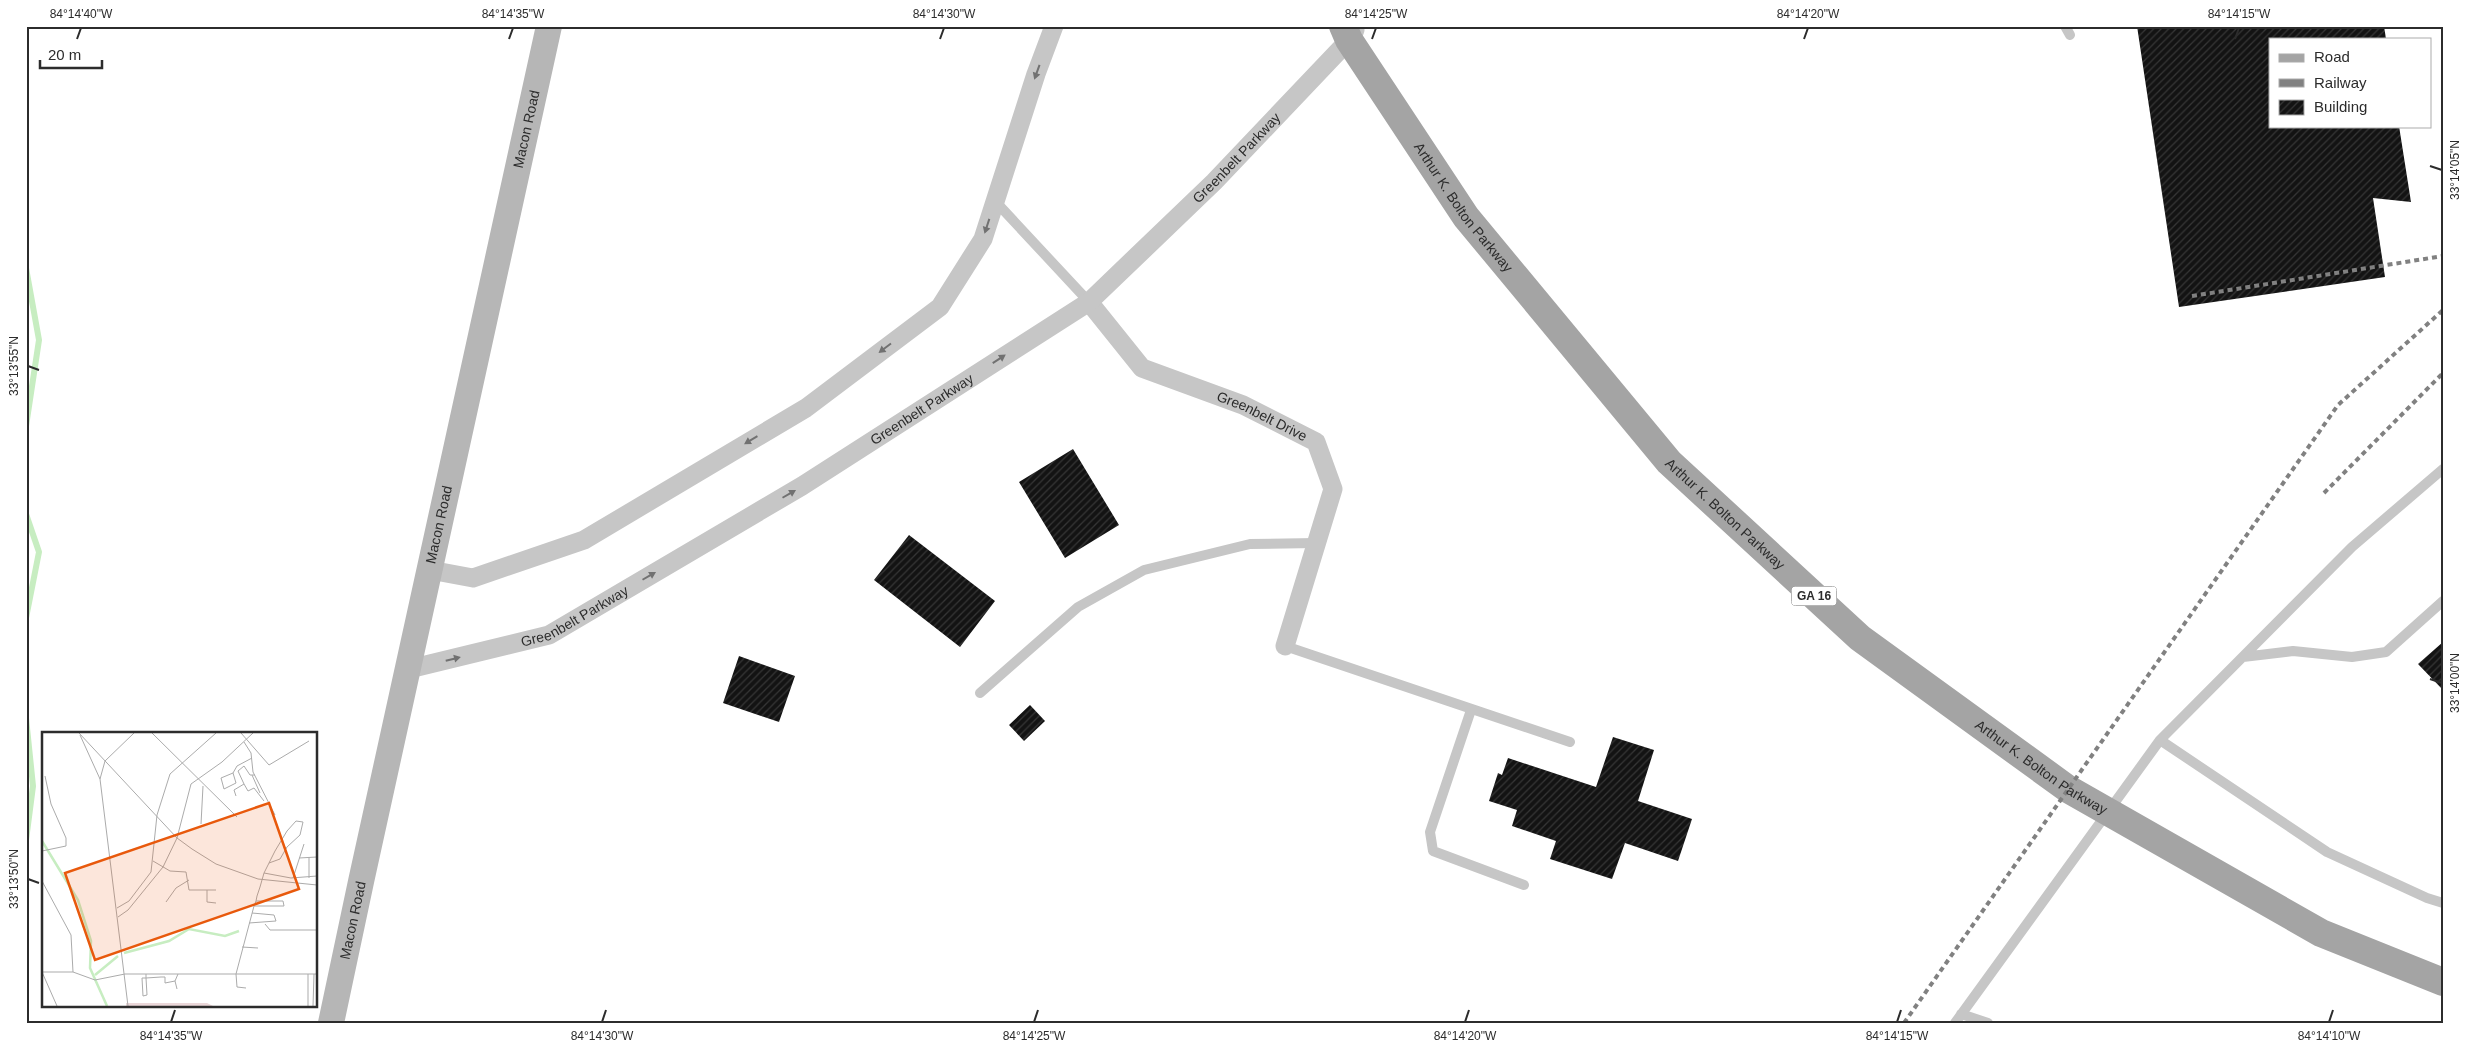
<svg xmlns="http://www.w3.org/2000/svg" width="2469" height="1049" viewBox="0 0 2469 1049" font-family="Arial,sans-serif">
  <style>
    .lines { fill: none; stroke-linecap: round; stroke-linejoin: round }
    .stream { stroke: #c7edc1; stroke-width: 6 }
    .building { fill: url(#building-hatch) }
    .lane { stroke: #c6c6c6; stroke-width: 10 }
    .street { stroke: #c6c6c6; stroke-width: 19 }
    .secondary { stroke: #b6b6b6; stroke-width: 26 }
    .primary { stroke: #a4a4a4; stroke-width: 28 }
    .rail { stroke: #818181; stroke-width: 4; stroke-dasharray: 5 4; stroke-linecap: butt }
    .oneway { fill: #717171 }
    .ticks { fill: none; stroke: #2c2c2c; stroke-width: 2 }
    .labels { text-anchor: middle; stroke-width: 5; stroke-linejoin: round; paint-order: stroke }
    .shield { fill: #fff; stroke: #6b6b6b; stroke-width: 1 }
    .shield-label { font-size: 12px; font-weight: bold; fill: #2c2c2c }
    .street-label { font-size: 14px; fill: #2c2c2c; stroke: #fff }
    .inset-river { fill: none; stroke: #c7edc1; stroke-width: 2.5 }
    .inset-road { fill: none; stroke: #ababab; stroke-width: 1 }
    .view { fill: #e8590c; fill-opacity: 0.15; stroke: #e8590c; stroke-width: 2.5 }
    .inset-edge { fill: none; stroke: #2c2c2c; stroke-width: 2.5 }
    .neatline { fill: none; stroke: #2c2c2c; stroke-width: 2 }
    .ticks-label { font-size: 12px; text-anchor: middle; fill: #2c2c2c }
  </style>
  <defs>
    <pattern id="building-hatch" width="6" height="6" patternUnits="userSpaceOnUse" patternTransform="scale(1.25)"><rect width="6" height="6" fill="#131313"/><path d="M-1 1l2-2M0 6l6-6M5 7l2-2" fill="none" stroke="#363636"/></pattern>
  </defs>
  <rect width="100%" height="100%" fill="#fff"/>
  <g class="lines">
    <path class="stream" d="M 26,268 L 39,340 L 26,426
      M 26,514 L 39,552 L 26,618
      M 26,718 L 33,786 L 26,840"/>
  </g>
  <path class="building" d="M 2137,26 L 2384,26 L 2386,39 L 2270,39 L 2270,126 L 2399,126 L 2411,202 L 2373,198 L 2385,277 L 2179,307 Z
    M 1073,449 L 1119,525 L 1065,558 L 1019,482 Z
    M 909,535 L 995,601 L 960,647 L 874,580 Z
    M 2443,642 L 2443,690 L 2418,664 Z
    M 739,656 L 795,676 L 779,722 L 723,703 Z
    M 1030,705 L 1045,721 L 1024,741 L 1009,725 Z
    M 1613,737 L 1654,750 L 1638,801 L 1692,819 L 1678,861 L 1625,843 L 1612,879 L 1550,859 L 1556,841 L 1512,826 L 1517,810 L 1489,801 L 1498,773 L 1502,775 L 1508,758 L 1596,787 Z"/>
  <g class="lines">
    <path class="lane" d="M 2065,26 L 2070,35
      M 995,201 L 1089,302
      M 1285,646 L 1570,742
      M 2243,657 L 2293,651 L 2352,657 L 2386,652 L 2443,601
      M 980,693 L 1078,607 L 1144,570 L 1250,544 L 1316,543
      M 1471,710 L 1430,832 L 1433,851 L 1524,885
      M 2160,740 L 2352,547 L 2443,469
      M 1961,1014 L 1988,1023
      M 1955,1023 L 2160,740 L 2327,852 L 2427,898 L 2443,903"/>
    <g class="street">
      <path id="s1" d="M 1089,302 L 1142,368 L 1243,405 L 1316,442 L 1333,489 L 1285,646"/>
      <path d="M 430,570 L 473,578 L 584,540 L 806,408 L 940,307 L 983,239 L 1036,74 L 1054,26"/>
      <path id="s2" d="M 405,670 L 549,635 L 802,486 L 1089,302 L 1214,182 L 1349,40 L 1355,30"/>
    </g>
    <path class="secondary" id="s3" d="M 331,1023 C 401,690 476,358 549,26"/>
    <path class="primary" id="s4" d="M 1343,26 L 1349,40 L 1466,217 L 1669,462 L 1860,638 L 2068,789 L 2321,933 L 2443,982"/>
    <path class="rail" d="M 2192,296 L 2443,256
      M 2324,493 L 2443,373
      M 1904,1023 L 2338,405 L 2443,310"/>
  </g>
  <defs><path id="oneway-solid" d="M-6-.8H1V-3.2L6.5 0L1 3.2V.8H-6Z" transform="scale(1.25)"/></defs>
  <g class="oneway">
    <use href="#oneway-solid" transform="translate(1037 72) rotate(110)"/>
    <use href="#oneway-solid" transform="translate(987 226) rotate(108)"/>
    <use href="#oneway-solid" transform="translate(885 348) rotate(143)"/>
    <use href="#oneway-solid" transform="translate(999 359) rotate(-33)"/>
    <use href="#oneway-solid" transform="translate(751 440) rotate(149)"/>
    <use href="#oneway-solid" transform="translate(789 494) rotate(-30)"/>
    <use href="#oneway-solid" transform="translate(649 576) rotate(-30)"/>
    <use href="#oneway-solid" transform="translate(453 659) rotate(-14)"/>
  </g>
  <path class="ticks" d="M 77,39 L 81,28M 509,39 L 513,28M 940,39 L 944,28M 1372,39 L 1376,28M 1804,39 L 1808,28M 2235,39 L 2239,28M 2430,166 L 2442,170M 28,366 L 39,370M 2430,679 L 2442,683M 28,879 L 39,883M 171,1022 L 175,1010M 602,1022 L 606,1010M 1034,1022 L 1038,1010M 1465,1022 L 1469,1010M 1897,1022 L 1901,1010M 2329,1022 L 2333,1010"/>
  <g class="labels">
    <rect class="shield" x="1791.5" y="586.5" width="45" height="19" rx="4"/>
    <g class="shield-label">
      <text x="1814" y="600">GA 16</text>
    </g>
    <g class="street-label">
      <text dy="5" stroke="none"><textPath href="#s3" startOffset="915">Macon Road</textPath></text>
      <text dy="5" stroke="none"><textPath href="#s2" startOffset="989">Greenbelt Parkway</textPath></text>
      <text dy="5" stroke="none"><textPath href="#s4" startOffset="218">Arthur K. Bolton Parkway</textPath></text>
      <text dy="5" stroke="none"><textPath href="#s2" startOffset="584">Greenbelt Parkway</textPath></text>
      <text dy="5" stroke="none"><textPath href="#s1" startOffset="214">Greenbelt Drive</textPath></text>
      <text dy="5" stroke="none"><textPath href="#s4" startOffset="622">Arthur K. Bolton Parkway</textPath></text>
      <text dy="5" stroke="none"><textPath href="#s3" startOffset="510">Macon Road</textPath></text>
      <text dy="5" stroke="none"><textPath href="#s2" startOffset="179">Greenbelt Parkway</textPath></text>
      <text dy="5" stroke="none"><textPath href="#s4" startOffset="1028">Arthur K. Bolton Parkway</textPath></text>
      <text dy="5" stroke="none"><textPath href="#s3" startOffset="105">Macon Road</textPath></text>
    </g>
  </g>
  <g transform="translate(42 732)">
    <rect width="275" height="275" fill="#fff"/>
    <path d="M 84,271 L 165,271 L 171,274 L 84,274 Z" fill="#ebd7d9"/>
    <path class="inset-river" d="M 0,109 L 36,168 L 49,209 L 48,236 L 65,274M 82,221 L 127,209 L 147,197 L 183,204 L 197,199M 53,243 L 76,224"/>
    <path class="inset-road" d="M 37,1 L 135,106 L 150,117 L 174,132 L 216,147 L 275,153M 110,1 L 195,85M 199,1 L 227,33 L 267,9M 38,3 L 58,47M 202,10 L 209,21 L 211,40 L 233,83M 63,29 L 92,1M 63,29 L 58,47 L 86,274M 191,41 L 179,46 L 182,57 L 194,51 L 191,41 L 195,34 L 210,26M 210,43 L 218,61M 202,52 L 206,59 L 212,56 L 222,69M 194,64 L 192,58 L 202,52 L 196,39 L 202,34 L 208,43 L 213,43M 159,92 L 161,54M 0,119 L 24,114 L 24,106 L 9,72 L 3,44M 257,126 L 275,125M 111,129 L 128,139 L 144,140 L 147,158 L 174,158M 222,141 L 233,119 L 245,99 L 254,89 L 261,90 L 258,103 L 245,115 L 238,127 L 227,131M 251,146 L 262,112M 267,146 L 267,125M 0,149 L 29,203 L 31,240M 165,158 L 165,170 L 174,171M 214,169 L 241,169 L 242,174 L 212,174 L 214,169 L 215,164 L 218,155 L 222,141 L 249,146 L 275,144M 124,170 L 134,156 L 147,148M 75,176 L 87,169 L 109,140 L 115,83 L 128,42 L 174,1M 76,185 L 86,178 L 121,135 L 135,106 L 149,52 L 180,30 L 211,1M 207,191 L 234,189 L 232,183 L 210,181M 223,192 L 228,198 L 275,198M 200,215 L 216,216M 0,240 L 31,240 L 53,248 L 83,242 L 275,242M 0,240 L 15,274M 104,242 L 104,246 L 105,263 L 101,264 L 100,246 L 104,246 L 119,245 L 123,245M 266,242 L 266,274M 123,245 L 123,251 L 133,249M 204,256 L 195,255 L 194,242 L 212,174M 135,257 L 133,249 L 136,242M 271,274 L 272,242"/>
    <path class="view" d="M 227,71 L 257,157 L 53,228 L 23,141 Z"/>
    <rect width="275" height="275" class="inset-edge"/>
  </g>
  <rect width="2469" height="1049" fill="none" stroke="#ffffff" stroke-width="55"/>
  <rect x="2269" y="38" width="162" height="90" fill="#ffffff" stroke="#ababab"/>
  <rect x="2279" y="54" width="25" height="8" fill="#a4a4a4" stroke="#ababab"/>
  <text x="2314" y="62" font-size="15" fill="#2c2c2c">Road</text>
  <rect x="2279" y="79" width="25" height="8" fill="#818181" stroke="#ababab"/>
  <text x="2314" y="88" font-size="15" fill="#2c2c2c">Railway</text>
  <rect x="2279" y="100" width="25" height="15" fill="url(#building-hatch)" stroke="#ababab"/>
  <text x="2314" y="112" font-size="15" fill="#2c2c2c">Building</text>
  <path d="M40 60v8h62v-8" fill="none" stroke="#2c2c2c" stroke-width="2.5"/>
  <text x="48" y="60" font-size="15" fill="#2c2c2c" stroke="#ffffff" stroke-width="4" paint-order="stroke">20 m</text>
  <rect x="28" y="28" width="2414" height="994" class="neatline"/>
  <g class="ticks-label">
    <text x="81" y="18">84°14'40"W</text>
    <text x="513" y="18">84°14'35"W</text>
    <text x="944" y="18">84°14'30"W</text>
    <text x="1376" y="18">84°14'25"W</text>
    <text x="1808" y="18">84°14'20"W</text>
    <text x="2239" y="18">84°14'15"W</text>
    <text transform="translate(2455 170) rotate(-90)" y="4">33°14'05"N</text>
    <text transform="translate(14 366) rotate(-90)" y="4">33°13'55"N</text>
    <text transform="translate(2455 683) rotate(-90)" y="4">33°14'00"N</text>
    <text transform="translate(14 879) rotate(-90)" y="4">33°13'50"N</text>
    <text x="171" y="1040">84°14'35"W</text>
    <text x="602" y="1040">84°14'30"W</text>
    <text x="1034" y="1040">84°14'25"W</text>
    <text x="1465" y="1040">84°14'20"W</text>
    <text x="1897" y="1040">84°14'15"W</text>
    <text x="2329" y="1040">84°14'10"W</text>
  </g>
</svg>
